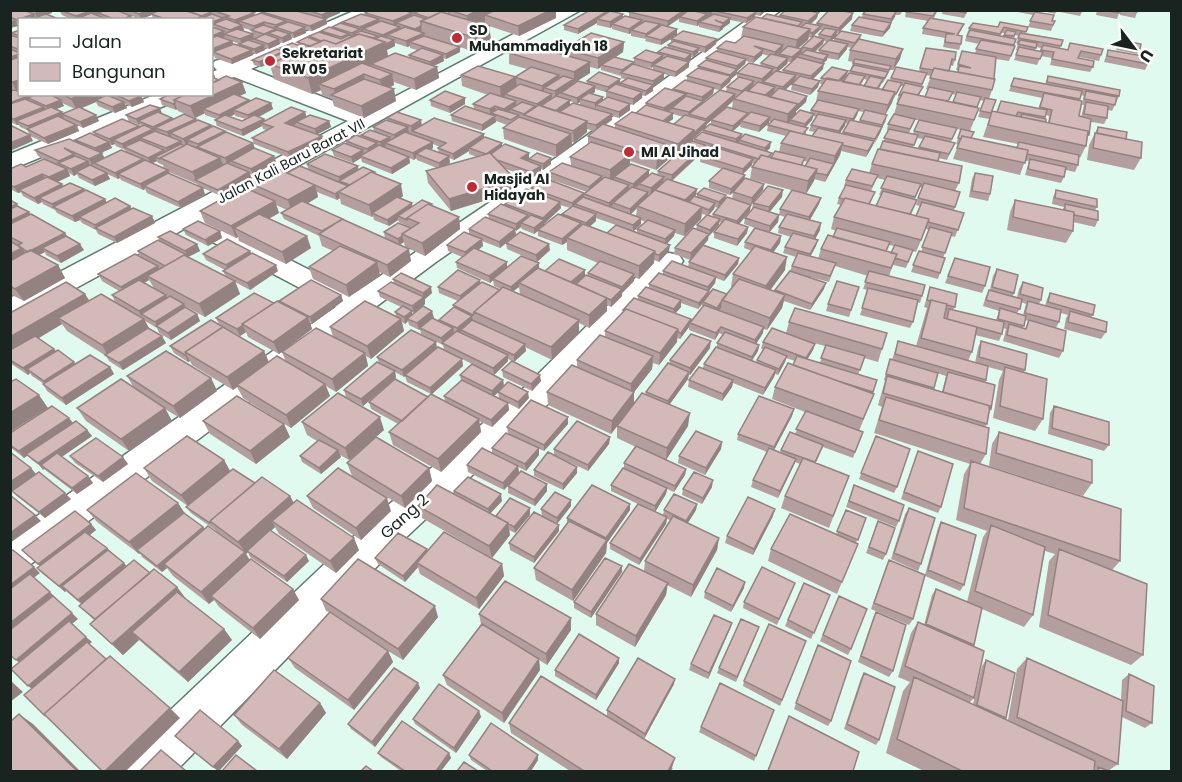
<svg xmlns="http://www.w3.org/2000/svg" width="1182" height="782" viewBox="0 0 1182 782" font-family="Poppins,sans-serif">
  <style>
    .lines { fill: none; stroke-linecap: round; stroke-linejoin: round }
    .minor-casing { stroke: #627970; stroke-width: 3 }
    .minor { fill: #fff; fill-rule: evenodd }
    .wall { fill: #b59f9e; fill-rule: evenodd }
    .shaded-wall { fill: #948281 }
    .building { fill: #d3b9b8; stroke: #948281; stroke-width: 1.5 }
    .poi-dot { fill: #bd2d37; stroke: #fff; stroke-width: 2 }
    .labels { text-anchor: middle; stroke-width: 5; stroke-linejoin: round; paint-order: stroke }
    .far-poi-label { font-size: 14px; font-weight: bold; fill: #19231f; stroke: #fff; text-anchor: start }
    .far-street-label { font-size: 14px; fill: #19231f; stroke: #fff }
    .street-label { font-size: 16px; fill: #19231f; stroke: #fff }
  </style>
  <rect width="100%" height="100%" fill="#e0faef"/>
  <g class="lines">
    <g class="minor-casing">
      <path id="minor" d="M 153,10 L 178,10 L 161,20 L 135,20 L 138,16 Z
        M 356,10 L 380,10 L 378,14 L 251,69 L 364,113 L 559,10 L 581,10 L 205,217 L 355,293 L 557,157 L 761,10 L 781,10 L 573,167 L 436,262 L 24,569 L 10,574 L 10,535 L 336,307 L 186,228 L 21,318 L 10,320 L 10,298 L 348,121 L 234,77 L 212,85 L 212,72 L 217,70 L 212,65 L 215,61 L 222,59 L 233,63 Z
        M 157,94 L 186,94 L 183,98 L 10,170 L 10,154 Z
        M 669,253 L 679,255 L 683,261 L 679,267 L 549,403 L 399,544 L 175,772 L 116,772 L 123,755 L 371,520 L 525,387 L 659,255 Z"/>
    </g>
    <use href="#minor" class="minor"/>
  </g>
  <path class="wall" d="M 10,10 L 51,10 L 52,13 L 47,14 L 61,20 L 20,20 L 20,25 L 17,24 L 18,26 L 10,28 Z
    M 59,10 L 131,16 L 132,20 L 73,20 L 62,15 Z
    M 185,10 L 189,12 L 194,10 L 259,10 L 259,11 L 254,13 L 255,16 L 263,14 L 262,12 L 266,10 L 340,10 L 340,13 L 326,19 L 327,24 L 312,31 L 306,30 L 306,33 L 294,38 L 291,37 L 292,39 L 283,43 L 280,42 L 280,44 L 269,49 L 264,47 L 265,50 L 256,54 L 253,53 L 253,55 L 232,64 L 215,58 L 214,55 L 212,56 L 212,27 L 214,28 L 212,26 L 212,20 L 153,20 L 152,15 L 141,19 L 117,11 ZM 243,28 L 251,30 L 252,34 L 243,31 L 244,30 ZM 232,41 L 239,44 L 240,46 L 233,44 Z
    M 370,10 L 556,10 L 556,18 L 519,36 L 489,26 L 491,40 L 471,51 L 460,47 L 460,52 L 446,59 L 443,58 L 444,61 L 434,66 L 437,67 L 439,78 L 416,90 L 394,82 L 394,85 L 389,88 L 396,101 L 364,118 L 334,106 L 332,99 L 322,95 L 321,90 L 312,94 L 274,79 L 270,65 L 268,64 L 261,67 L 254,65 L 252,60 L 280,50 L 280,48 L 298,45 L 297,42 L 309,38 L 309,36 L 322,33 L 321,31 L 332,28 L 332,27 L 343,24 L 342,22 L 365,15 L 365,13 ZM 395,43 L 407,47 L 410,46 L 410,48 L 417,50 L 409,55 L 409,58 L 388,56 L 387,50 L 395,46 Z
    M 632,10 L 767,10 L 760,16 L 755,15 L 755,17 L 746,23 L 730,20 L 730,23 L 723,28 L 723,29 L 719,32 L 699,27 L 699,25 L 697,26 L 679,22 L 679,19 L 667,27 L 677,29 L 677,35 L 661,45 L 645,41 L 646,39 L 631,36 L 631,33 L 629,34 L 612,29 L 612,27 L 610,28 L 597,25 L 597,23 L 578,34 L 564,30 L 564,25 L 608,11 L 608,13 L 623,14 L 623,17 L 629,17 L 629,12 Z
    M 786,10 L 822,10 L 818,14 L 817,18 L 811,24 L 816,25 L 817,23 L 829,10 L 851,10 L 849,13 L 852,19 L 838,33 L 837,33 L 836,36 L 832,40 L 834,41 L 834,38 L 861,35 L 860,40 L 900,59 L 893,70 L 890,70 L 883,83 L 882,83 L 879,89 L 882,90 L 890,80 L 891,78 L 919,71 L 926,48 L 955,60 L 953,66 L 950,65 L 949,71 L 957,72 L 958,70 L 956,70 L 962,51 L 975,53 L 979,44 L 965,41 L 969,28 L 1028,27 L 1025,33 L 1063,40 L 1060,48 L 1067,50 L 1070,43 L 1101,55 L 1099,61 L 1079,57 L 1078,58 L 1093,67 L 1090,72 L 1050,65 L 1052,58 L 1041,56 L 1037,65 L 1014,60 L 1018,50 L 1016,50 L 1018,44 L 1016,43 L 1019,36 L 1015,35 L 1014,39 L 1016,39 L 1014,46 L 1015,46 L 1009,61 L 996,59 L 992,90 L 989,99 L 996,100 L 989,119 L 978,117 L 984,101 L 980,100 L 977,107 L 979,108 L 970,131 L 971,138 L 1017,148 L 1018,144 L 983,137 L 992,111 L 997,112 L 1038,109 L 1042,98 L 1009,91 L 1014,78 L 1045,84 L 1048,76 L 1119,96 L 1112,111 L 1108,110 L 1107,118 L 1104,124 L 1091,122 L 1086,146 L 1080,158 L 1079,157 L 1078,165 L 1075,172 L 1066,170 L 1064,177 L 1061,183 L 1025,175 L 1029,161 L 1025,161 L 1020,175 L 953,159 L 958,145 L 956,144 L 961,130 L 957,129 L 951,142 L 952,149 L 947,160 L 938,158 L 938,161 L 959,183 L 955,191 L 960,192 L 954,210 L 964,213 L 955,237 L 951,236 L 943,258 L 945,258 L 938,279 L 911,272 L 919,251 L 921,252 L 929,230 L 926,229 L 916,252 L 912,251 L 906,268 L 893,265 L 889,276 L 922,296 L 920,303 L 917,302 L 913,322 L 910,328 L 860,315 L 868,290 L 863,289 L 868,276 L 835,266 L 829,282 L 810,277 L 824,289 L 810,310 L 784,301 L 782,308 L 767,330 L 763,329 L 763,333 L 756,344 L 759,345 L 758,351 L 752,361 L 756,363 L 757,360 L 764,349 L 761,349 L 763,342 L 786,333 L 789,322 L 882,349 L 878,362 L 864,358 L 858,375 L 873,392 L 872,393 L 874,394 L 859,431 L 863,432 L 853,458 L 823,447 L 816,463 L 849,476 L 829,528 L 781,508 L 785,496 L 800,464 L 795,462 L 778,498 L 751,487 L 753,480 L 767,452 L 737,440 L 738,434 L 794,409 L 792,416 L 774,450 L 780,453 L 781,450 L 795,434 L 805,412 L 772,399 L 775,387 L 793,365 L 795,361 L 786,358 L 785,362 L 778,375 L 775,374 L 774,377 L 763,395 L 733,383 L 732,387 L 722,401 L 688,387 L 689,380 L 703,368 L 704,364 L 717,347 L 717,343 L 723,335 L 719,333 L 715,340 L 689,330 L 689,327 L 680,339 L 677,338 L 677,342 L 659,365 L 653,363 L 652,369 L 634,392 L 634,404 L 645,395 L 646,392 L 669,364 L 670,360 L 710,348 L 690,375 L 689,375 L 688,379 L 669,405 L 688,426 L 666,460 L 686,469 L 685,475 L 674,492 L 667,489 L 666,494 L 655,512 L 663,515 L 664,510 L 697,504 L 696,510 L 688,523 L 719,538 L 717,550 L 691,597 L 667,585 L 666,595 L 635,647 L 596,625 L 596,614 L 644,571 L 645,561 L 670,520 L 667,519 L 666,524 L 639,565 L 610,549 L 610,543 L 638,504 L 611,491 L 611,485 L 624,468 L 624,463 L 636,447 L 617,438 L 617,426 L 611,434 L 548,405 L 547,392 L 577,368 L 577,360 L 605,337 L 605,331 L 623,312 L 623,310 L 638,299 L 638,296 L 649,288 L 649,284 L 663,274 L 663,271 L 688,267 L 689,262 L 690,260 L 674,254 L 675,248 L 696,230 L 697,225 L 706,215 L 702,214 L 701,219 L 684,236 L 675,233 L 674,236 L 667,243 L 669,251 L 659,262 L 654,260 L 654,263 L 639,279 L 634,277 L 634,281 L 622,293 L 622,296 L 611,307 L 607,305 L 607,311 L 589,328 L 579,323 L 579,333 L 552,360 L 525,347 L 526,351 L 514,362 L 508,359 L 508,361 L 494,375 L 444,350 L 443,345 L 421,334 L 420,329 L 419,330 L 409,325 L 408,321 L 405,324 L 402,322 L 404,331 L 371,359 L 366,356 L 368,366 L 336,392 L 326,386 L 330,396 L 291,428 L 243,398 L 237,387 L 233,390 L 192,365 L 190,361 L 188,362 L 174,353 L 170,346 L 264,351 L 269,362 L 286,362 L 282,352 L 333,337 L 330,327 L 396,316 L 395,312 L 401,307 L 380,297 L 378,291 L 394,283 L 393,279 L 432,293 L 425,299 L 425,304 L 414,313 L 412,312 L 412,314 L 434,318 L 433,318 L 439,321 L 439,320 L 454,308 L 453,305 L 458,301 L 439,293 L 438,287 L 481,283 L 500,290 L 501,289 L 494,286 L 493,280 L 490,283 L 457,268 L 456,262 L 462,257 L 448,251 L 447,245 L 469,234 L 469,229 L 489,219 L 488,214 L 505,206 L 505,204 L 532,191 L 531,188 L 584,198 L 584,194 L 587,192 L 549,179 L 549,172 L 571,165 L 570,157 L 588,144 L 588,136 L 594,131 L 587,129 L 587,132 L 574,143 L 572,142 L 572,146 L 556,157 L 504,139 L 503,128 L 507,125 L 496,121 L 496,122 L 482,131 L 452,121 L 451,115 L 474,109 L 473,104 L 488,95 L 462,86 L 461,75 L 515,77 L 527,69 L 509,64 L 509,53 L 564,55 L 564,49 L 624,42 L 623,52 L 616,57 L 634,65 L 653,70 L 653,67 L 651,68 L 634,64 L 634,58 L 658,53 L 658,52 L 668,48 L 668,45 L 671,43 L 671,39 L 717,39 L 716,44 L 705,53 L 699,51 L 698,53 L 693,57 L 691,57 L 691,60 L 688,62 L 689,67 L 675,77 L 664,74 L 664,79 L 653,87 L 653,91 L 645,96 L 642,95 L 642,98 L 633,105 L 630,104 L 630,110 L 619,118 L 612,116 L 612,120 L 605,125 L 615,128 L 615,124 L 636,113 L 646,105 L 646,103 L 673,91 L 673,89 L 687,80 L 687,76 L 698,68 L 698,66 L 706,61 L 706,58 L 717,51 L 717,48 L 735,43 L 741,38 L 743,27 L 762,18 L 779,17 L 780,15 ZM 820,30 L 823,30 L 819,34 L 818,37 L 802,47 L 801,49 L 798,48 L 808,40 L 809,37 L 811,38 L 819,31 ZM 1002,33 L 1005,33 L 1004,37 L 1000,36 ZM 824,41 L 827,42 L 819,50 L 819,53 L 815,52 L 823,44 ZM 847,47 L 852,48 L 850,50 L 848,61 L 853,62 L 850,73 L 843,82 L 842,81 L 846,77 L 848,71 L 821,78 L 820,84 L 822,84 L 818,91 L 816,102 L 811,110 L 810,113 L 796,114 L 796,111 L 806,102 L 807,96 L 785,90 L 792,84 L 791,90 L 810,95 L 818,87 L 812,80 L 823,69 L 823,64 L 827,60 L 827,58 L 838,60 L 847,49 ZM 1036,47 L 1041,48 L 1040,51 L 1035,50 ZM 762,54 L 769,56 L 761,63 L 760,66 L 737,73 L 737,78 L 727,87 L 726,91 L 721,90 L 730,82 L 731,79 L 737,74 L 737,71 L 745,64 L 746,61 L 753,63 L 762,55 ZM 788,62 L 791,62 L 783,70 L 783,72 L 779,71 L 787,64 ZM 590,67 L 598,69 L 601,67 L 601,70 L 621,76 L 621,78 L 625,79 L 620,83 L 620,79 L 587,81 L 587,84 L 574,83 L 590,73 ZM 926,75 L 931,76 L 926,89 L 928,90 L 925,97 L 919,96 ZM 864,79 L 867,80 L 864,86 L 861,85 ZM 901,86 L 903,86 L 899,95 L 897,100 L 898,101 L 894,114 L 888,124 L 887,130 L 888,131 L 880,149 L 872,164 L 869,173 L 846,180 L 844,186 L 845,187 L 839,198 L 837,204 L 841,205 L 834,217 L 831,229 L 836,231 L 833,237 L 821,249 L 818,259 L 810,256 L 816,246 L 815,239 L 820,230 L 810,220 L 819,204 L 821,198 L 780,209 L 779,215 L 769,212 L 782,197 L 753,203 L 752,209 L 745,218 L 744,224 L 755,228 L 745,242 L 744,248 L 752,251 L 733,274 L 731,287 L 732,287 L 727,294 L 708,296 L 709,291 L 715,283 L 716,278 L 724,281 L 738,264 L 739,258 L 703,246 L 708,240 L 708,236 L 709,236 L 719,225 L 719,222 L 722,223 L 714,232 L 714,238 L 737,246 L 747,233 L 748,227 L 739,224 L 751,205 L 763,190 L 764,184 L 744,179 L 743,174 L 752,165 L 752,163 L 755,164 L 752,167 L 750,179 L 806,194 L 814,179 L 825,182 L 840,155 L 841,151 L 866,157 L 880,133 L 882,128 L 886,121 L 885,114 ZM 595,89 L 606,92 L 606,97 L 607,97 L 603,100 L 592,94 L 595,92 ZM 714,89 L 719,90 L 703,103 L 703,102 L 713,94 ZM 952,94 L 956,95 L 953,102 L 949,101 ZM 1081,95 L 1084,96 L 1082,105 L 1084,105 L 1081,117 L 1079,116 L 1079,100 ZM 570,101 L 577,104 L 580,102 L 580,105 L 595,109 L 596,108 L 596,110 L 570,105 ZM 733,101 L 732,108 L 711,120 L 711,125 L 703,130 L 703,132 L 694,139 L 693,142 L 693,139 L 707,124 ZM 858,111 L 864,112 L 859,122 L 854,121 L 857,115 ZM 673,114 L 683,117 L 674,124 L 668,122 L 673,119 ZM 1046,115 L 1049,116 L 1048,123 L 1046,122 L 1045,119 ZM 813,116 L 816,117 L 811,125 L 809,131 L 815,132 L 812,136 L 806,135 L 806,127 L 812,120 ZM 915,120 L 919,120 L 913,134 L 909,133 ZM 769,121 L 771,122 L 768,125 L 767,131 L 786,136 L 781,143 L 779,152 L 771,156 L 772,153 L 767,151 L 770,148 L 741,138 L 733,131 L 741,124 L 740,127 L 759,132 L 769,123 ZM 845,123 L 848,124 L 843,134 L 840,133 ZM 917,138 L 923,139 L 919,149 L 913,147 ZM 705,149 L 708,150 L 701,156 L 700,162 L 722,169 L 709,181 L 709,188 L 730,195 L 733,193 L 732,199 L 725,199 L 697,194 L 697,197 L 695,196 L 697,189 L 672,181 L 704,151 ZM 671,154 L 675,155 L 658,171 L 657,175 L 649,176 L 649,170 L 630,165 L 630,161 L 656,170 L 670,158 ZM 804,161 L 808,162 L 805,166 L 803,165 ZM 877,178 L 885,180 L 879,195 L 881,195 L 876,206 L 870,204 L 875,192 L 871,191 ZM 920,187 L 922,188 L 916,205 L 920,206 L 916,216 L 911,215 L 917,200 L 915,199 ZM 560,205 L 570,208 L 562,214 L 562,216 L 544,225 L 544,224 L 561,208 ZM 715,207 L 718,208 L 713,214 L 712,217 L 709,215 L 714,209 ZM 637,208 L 636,216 L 631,214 ZM 779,215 L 785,217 L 779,227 L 778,233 L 791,237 L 785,247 L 783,253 L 796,257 L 792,266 L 790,271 L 775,291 L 770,290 L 785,270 L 773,252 L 780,243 L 781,236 L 769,232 L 778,222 ZM 596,218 L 616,225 L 607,233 L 590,226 L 596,221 ZM 641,220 L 645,222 L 637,229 L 637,232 L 633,231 L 641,224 ZM 521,227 L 522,229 L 534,234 L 538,231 L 538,236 L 562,245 L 567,242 L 567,250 L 598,263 L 588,273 L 588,276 L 585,276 L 585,270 L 545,271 L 539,268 L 539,263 L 507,267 L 478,250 L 483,246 L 482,241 L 500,248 L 506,243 L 507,249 L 537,262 L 550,250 L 516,235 L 515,230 L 516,231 ZM 889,245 L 894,246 L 891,253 L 886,252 ZM 519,287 L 520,294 L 513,291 ZM 681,303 L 698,309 L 702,304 L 702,308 L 690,322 L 691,319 L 675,314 L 681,307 ZM 810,342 L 825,346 L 820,363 L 807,359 L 813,350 L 815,344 Z
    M 866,10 L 903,10 L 900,15 L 895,15 L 891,23 L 890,28 L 882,37 L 850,31 L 852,25 L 862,17 L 863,14 Z
    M 943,10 L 968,10 L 964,18 L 942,14 Z
    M 1013,10 L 1057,10 L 1055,14 L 1042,11 L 1041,13 L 1052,21 L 1055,21 L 1051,31 L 1028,27 L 1033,15 L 1012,11 Z
    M 1061,10 L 1083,10 L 1080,16 L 1060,12 Z
    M 1097,10 L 1120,10 L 1117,19 L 1096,15 Z
    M 1121,10 L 1138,10 L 1135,18 L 1120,15 Z
    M 906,12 L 937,12 L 934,18 L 962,29 L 958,35 L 961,44 L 959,50 L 943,47 L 945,38 L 922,34 L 923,28 L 928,21 L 905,17 Z
    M 20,30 L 20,94 L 101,94 L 102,97 L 107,94 L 156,94 L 146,98 L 141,96 L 144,102 L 132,107 L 125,104 L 127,108 L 115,113 L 98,106 L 96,102 L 81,108 L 96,115 L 99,121 L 83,128 L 77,125 L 79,131 L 48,144 L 30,136 L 33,141 L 12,126 L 30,135 L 27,130 L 20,127 L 19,125 L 17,125 L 10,122 L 10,91 L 12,91 L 10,90 L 10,35 L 13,36 L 11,33 ZM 62,103 L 75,109 L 63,114 L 62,112 L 56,109 L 64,106 Z
    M 1120,40 L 1140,49 L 1137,54 L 1116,50 Z
    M 1108,50 L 1148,64 L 1145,70 L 1104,62 Z
    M 212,70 L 215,77 L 213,77 L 219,80 L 242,82 L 246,93 L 239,96 L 250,102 L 271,103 L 273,109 L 259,117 L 264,119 L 265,121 L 305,112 L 306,117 L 329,121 L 331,127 L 318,134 L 322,136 L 323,142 L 290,158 L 254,144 L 252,138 L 267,130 L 263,129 L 262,126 L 243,136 L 217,126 L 215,120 L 217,119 L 205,115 L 205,113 L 195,118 L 178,111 L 177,109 L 176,110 L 162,105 L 160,99 L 212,94 ZM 235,114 L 235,116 L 246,119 L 242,121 L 230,117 Z
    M 430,100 L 465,104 L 450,113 L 431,106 Z
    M 160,108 L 162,114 L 172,118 L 173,119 L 197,120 L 253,143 L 255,149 L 274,156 L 276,162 L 253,175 L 250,174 L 252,179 L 221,196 L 203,188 L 205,195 L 181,208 L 147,193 L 145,189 L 143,190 L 121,180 L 120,178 L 118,179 L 107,174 L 110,179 L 95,186 L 79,178 L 77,174 L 74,176 L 69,173 L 70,176 L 57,182 L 63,186 L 84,189 L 85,191 L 105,199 L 106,202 L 132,208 L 152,216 L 155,223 L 117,243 L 98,234 L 96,230 L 82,223 L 80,220 L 75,222 L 57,213 L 55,210 L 43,204 L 42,202 L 38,204 L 23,196 L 21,192 L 18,193 L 10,189 L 10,169 L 26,167 L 59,166 L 38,156 L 35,150 L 76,142 L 75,140 L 95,135 L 93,132 L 139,126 L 139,127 L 141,127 L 140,124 L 139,125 L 129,121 L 126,115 ZM 115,144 L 116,146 L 125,150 L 126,152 L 104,158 L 101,153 L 112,148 L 111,145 L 112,145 ZM 157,161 L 158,163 L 163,165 L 164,168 L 152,163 ZM 169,172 L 197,184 L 198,186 L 170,174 Z
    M 387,118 L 484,138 L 502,143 L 502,146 L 529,153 L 529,159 L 551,164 L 543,170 L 541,169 L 541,172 L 532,178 L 506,169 L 515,179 L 516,191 L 451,211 L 428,183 L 426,171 L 437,168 L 417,160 L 416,158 L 414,160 L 409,158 L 410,163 L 392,174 L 362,162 L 361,158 L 353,163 L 334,156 L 332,150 L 346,144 L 346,141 L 362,137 L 361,135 L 374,131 L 373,127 L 387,120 ZM 433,144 L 440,147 L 438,148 L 439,153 L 430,150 L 433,148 ZM 469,151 L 469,154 L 477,157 L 444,166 L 450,163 L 449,158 L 454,160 Z
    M 1098,127 L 1126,139 L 1141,158 L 1134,170 L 1087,160 L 1089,145 Z
    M 307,164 L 358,166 L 358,169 L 375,172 L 376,174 L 403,196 L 400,199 L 412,203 L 412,206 L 433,206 L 459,217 L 460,229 L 425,256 L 405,247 L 404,242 L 400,245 L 411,261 L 390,277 L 379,272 L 380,275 L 349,297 L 313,279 L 309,267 L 333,251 L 322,246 L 319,236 L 284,219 L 281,213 L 287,210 L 276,205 L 279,213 L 269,218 L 311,248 L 286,264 L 239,241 L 238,237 L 236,238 L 205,223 L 200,211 L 254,192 L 252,184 L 287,173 L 308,169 ZM 317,192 L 337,200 L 340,198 L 341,204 L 372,217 L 373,216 L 374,220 L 389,226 L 398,220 L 399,222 L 409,227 L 409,228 L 384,232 L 385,239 L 308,203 L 318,197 Z
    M 975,173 L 990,194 L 988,201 L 969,197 L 972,179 Z
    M 1056,190 L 1097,207 L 1095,210 L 1098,220 L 1095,227 L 1073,222 L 1073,231 L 1066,243 L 1007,230 L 1010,212 L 1015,200 L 1062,210 L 1064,207 L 1052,204 L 1053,197 Z
    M 10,200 L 17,204 L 19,207 L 29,212 L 30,214 L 67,236 L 84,250 L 61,263 L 46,255 L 45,252 L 39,255 L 58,265 L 65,278 L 24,301 L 10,294 Z
    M 183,229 L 220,231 L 222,238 L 208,246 L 186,235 Z
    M 158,237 L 197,244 L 200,251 L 188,257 L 226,277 L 223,271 L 225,270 L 206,260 L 203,254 L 251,254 L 278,271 L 250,290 L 235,282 L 240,294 L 205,317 L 185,306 L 185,307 L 197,314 L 200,321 L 171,340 L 159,333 L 157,328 L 145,321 L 149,328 L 166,343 L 123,370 L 109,361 L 106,356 L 67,331 L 62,324 L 39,338 L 54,349 L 56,351 L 76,364 L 110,367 L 114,374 L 66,405 L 47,391 L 43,384 L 44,384 L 32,376 L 30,373 L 28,375 L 10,363 L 10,313 L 89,300 L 143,318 L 115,302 L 112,295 L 119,291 L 102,281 L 98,274 L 140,257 L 138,251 L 160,242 ZM 149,280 L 154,288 L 144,283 Z
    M 955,258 L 985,286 L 982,293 L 945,283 Z
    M 997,269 L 1014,293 L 1013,296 L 1017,297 L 1019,289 L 1023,282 L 1041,300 L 1039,304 L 1045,306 L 1047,299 L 1050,293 L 1093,315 L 1091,317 L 1106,332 L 1101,339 L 1064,329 L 1066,318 L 1068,315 L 1061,313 L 1059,322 L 1056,328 L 1063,351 L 1059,358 L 1003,341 L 1006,329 L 1003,328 L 1002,334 L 999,341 L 975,335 L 972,352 L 968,361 L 975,363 L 978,348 L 981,341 L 1025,370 L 1024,372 L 1043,419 L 1035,431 L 993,418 L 999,380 L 1003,371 L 988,367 L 986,380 L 985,383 L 991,409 L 989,414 L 987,424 L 985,427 L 986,454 L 980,464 L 1120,561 L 1112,570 L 1143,655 L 1131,665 L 1039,627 L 1049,561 L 1055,554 L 1045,551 L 1033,615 L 1024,627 L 982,609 L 974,645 L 972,646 L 974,698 L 969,703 L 973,704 L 982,666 L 986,660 L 1006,718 L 1005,719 L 1008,720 L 1017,669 L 1027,658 L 1121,700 L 1122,680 L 1129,674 L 1152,723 L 1145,728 L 1122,717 L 1118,764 L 1108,771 L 1109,771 L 924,771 L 886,753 L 903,691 L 910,682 L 898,677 L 911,633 L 918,622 L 924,625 L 932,595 L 936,589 L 967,602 L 983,537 L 987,531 L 956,520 L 964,474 L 970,464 L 874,433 L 882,407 L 878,405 L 885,381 L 884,380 L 890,359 L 892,360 L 898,341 L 916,346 L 927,308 L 924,307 L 930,287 L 955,307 L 953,310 L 996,320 L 999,311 L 983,306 L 986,296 L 989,290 L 990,290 L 993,276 ZM 1021,302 L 1026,304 L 1023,315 L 1017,313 L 1020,309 ZM 1025,320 L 1028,321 L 1025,329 L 1023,328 ZM 937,373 L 946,376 L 942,392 L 933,389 Z
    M 859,287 L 849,317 L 826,311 L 828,304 Z
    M 341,295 L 343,301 L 312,324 L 310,322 L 312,329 L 279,354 L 248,337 L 246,332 L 240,336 L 219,324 L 216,318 L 274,303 L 280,303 L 279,301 Z
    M 436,342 L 437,348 L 462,359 L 463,366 L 432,394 L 445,401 L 444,396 L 461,381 L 460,375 L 503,380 L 504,386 L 529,398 L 519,409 L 508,403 L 509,410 L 492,427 L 479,421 L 481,432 L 441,472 L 393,445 L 389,432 L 398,424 L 371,409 L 369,402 L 428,397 L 431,394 L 407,382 L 405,376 L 404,377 L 395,372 L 396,378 L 363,406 L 346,397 L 344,390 L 379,363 L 377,357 ZM 498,392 L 499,398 L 494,396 Z
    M 502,370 L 541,381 L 532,391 L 503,377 Z
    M 127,376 L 211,378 L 217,391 L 180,418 L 165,409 L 172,421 L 129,451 L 86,421 L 77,408 L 134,388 Z
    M 1054,406 L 1109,445 L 1104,451 L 1048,434 L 1050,413 Z
    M 203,421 L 290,437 L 256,464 L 210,434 Z
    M 302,422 L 384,430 L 349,460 L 340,455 L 341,457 L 321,474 L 302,462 L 300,456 L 317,441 L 307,435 Z
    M 73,423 L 87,430 L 92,436 L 62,457 L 93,483 L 77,494 L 32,460 L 27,455 L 24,458 L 10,447 L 10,433 Z
    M 568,424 L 544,451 L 539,449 L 539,455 L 526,471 L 518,467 L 519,473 L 504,490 L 468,472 L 467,465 L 492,453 L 492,448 L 508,433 L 507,427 Z
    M 999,432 L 1092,483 L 1083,496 L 989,466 L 992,444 Z
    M 876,436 L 897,487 L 894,493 L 859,479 Z
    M 610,437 L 609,444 L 588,471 L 554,455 L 554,449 Z
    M 722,442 L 721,449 L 705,475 L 678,463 L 679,456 Z
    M 918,451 L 941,507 L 938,513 L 901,499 Z
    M 10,452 L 36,474 L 71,499 L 45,518 L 18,497 L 10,490 Z
    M 70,456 L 128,464 L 103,482 L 75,463 Z
    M 224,460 L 230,471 L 255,483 L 290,496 L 294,503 L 359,550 L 336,573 L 279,534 L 275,527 L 271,531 L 309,561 L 287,582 L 250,557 L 248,552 L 246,554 L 250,560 L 299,600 L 260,639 L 219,607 L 214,600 L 209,604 L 173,576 L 167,568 L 162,572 L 142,557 L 140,553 L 139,554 L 97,522 L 87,510 L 185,514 L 203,527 L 205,529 L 216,531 L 214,529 L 191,513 L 186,507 L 188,506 L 152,481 L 144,468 Z
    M 347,463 L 429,468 L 432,481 L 405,508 L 352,476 Z
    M 534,470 L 577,473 L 563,490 L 534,476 Z
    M 547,484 L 547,491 L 535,506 L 508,493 L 508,486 Z
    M 854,485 L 899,521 L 896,527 L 846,507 Z
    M 712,487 L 702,504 L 682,495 L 683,489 Z
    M 454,491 L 502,501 L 490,513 L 496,516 L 530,508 L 530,515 L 515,533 L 509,530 L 510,535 L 492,558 L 422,518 L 418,506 L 455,494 Z
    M 307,496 L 391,511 L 361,540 L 313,508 Z
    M 571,500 L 571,506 L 557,524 L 542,516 L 541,509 Z
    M 630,504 L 630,510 L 607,543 L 606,553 L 573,601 L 536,580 L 534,568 L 567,524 L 567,518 Z
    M 909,508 L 921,564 L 918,571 L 891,559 L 905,514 Z
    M 846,510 L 866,518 L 856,543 L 858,544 L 837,594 L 768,561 L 771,549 L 836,534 Z
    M 773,516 L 753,555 L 725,543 L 727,536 Z
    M 878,521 L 886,554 L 883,560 L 866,553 Z
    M 941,522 L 964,585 L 960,591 L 925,576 L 913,619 L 909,625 L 871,609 L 886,567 L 889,560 L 925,575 L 938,528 Z
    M 91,524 L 96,530 L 90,535 L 107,548 L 127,567 L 150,573 L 177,587 L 186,599 L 224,629 L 232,640 L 188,682 L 139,640 L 123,655 L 90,624 L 94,620 L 79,606 L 81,604 L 66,591 L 65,592 L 43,574 L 37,568 L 40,566 L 22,550 Z
    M 559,531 L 534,563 L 510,550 L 509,543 Z
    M 427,551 L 502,564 L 504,576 L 479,609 L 420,574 L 418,567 L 405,582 L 378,564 L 375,558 Z
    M 622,572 L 591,618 L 574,608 L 574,602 Z
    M 804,583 L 830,595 L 811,639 L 785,626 Z
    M 744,588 L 731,612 L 704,598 L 705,592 Z
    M 793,589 L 777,625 L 743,608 L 744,602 Z
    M 839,596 L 851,649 L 848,655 L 820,641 Z
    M 321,599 L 438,617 L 403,660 L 388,651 L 393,662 L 354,710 L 295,668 L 288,658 L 329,612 L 326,611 Z
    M 876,612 L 893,671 L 889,677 L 858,662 L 873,618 Z
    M 479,614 L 571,618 L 571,630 L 547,665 L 539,660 L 540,670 L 504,723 L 447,685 L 443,675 L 481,624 Z
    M 732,623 L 730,629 L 708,679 L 689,670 L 691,664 Z
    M 757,633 L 736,682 L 717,673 L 719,668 Z
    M 806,641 L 780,706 L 743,686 L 744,681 Z
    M 818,645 L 831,721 L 828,726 L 794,709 Z
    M 619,663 L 596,700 L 555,676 L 555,670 Z
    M 864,673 L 879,740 L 876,745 L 844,729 L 861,678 Z
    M 674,684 L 644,739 L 607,716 L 607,710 Z
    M 420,688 L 375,747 L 351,729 L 348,724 Z
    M 320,703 L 326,713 L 287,759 L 242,725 L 234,715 Z
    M 774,710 L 754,761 L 699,732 L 701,727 Z
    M 479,711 L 481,717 L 456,753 L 415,724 L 413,719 Z
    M 789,716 L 853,771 L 767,771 Z
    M 509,723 L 673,768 L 671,771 L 570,771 L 511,733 Z
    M 175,736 L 238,741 L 242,746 L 219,771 L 218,771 Z
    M 378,753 L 449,753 L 451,758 L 441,771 L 401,771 L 381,757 Z
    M 469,755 L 538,760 L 531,771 L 487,771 L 471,760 Z"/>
  <path class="shaded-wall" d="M 40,10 L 51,10 L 52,13 L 37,18 L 35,12 Z
    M 93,10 L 111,10 L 98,13 L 99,15 L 87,19 L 81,17 L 83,20 L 78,20 L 76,16 Z
    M 148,10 L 164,10 L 151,14 L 152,15 L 141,19 L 139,14 Z
    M 248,10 L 259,10 L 259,11 L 254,13 L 255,18 L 239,21 L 240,24 L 237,25 L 235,20 Z
    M 332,10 L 340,10 L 340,13 L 323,20 L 322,15 Z
    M 478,10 L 494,10 L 485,15 L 485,22 L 469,30 L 467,16 Z
    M 551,10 L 556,10 L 556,18 L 519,36 L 518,26 Z
    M 684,10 L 689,10 L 667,27 L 668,21 Z
    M 711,10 L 712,10 L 712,15 L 706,18 L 707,13 Z
    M 761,10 L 767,10 L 760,16 Z
    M 822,10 L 818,14 L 817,18 L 807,27 L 808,21 L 816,15 L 817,11 Z
    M 608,11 L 608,17 L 597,19 L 597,23 L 578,34 L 578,29 Z
    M 211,12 L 213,18 L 203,19 L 204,20 L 194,20 Z
    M 756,12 L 755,17 L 746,23 L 747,18 Z
    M 896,12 L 895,17 L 891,23 L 890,28 L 882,37 L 884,32 L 890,24 L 891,19 Z
    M 412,13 L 413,18 L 396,23 L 397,25 L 394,27 L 393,21 Z
    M 853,13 L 852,19 L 838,33 L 839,28 Z
    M 34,14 L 36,19 L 34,18 L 34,20 L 20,20 L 20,24 L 17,20 Z
    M 623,14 L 623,20 L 612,24 L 612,27 L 610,28 L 610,22 Z
    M 707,14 L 706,20 L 699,22 L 699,25 L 697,26 L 697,21 Z
    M 131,16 L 132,20 L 120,20 Z
    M 223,18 L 225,23 L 214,24 L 213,22 Z
    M 730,18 L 730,23 L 723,28 L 723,29 L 719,32 L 720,27 L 723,24 L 723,23 Z
    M 326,19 L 327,24 L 312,31 L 310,26 Z
    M 379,19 L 380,25 L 363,29 L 363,32 L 362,33 L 360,27 Z
    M 15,20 L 18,26 L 10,28 L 10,22 Z
    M 642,20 L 642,25 L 631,30 L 631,33 L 629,34 L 629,29 Z
    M 264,22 L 266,27 L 255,31 L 254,26 Z
    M 660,24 L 660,30 L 646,36 L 646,39 L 646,34 Z
    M 242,25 L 244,30 L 232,35 L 230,30 Z
    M 421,26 L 422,31 L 416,34 L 415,29 Z
    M 489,26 L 491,40 L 471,51 L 469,36 Z
    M 821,26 L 819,31 L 811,38 L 812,33 Z
    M 305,27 L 306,33 L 294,38 L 293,33 Z
    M 400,27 L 401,32 L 387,35 L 388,38 L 384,40 L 383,35 Z
    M 677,29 L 677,35 L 661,45 L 661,40 Z
    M 810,29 L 808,40 L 795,51 L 797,40 Z
    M 837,30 L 836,36 L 830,42 L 831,37 Z
    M 224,31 L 225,37 L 212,42 L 212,36 Z
    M 424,33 L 425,38 L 409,42 L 410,46 L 407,47 L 406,41 Z
    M 253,34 L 254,39 L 242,45 L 240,39 Z
    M 290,34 L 292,39 L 283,43 L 282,38 Z
    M 279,39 L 280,44 L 269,49 L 268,44 Z
    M 717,39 L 716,44 L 705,53 L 705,47 Z
    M 824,39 L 823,44 L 811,55 L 812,49 Z
    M 394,40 L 395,46 L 387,50 L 388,57 L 327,87 L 319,84 L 321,90 L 312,94 L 308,78 L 385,42 Z
    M 232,41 L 234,46 L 213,52 L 214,55 L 212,56 L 212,49 Z
    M 624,42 L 623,52 L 604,65 L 601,65 L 601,67 L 598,69 L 598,58 Z
    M 848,44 L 847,49 L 838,60 L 839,54 Z
    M 264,45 L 265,50 L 256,54 L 254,49 Z
    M 783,45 L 782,50 L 774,57 L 775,52 Z
    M 460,47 L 460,52 L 446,59 L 446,54 Z
    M 699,48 L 698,53 L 693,57 L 693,52 Z
    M 802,49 L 801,54 L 791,62 L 792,57 Z
    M 903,49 L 900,59 L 893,70 L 896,59 Z
    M 252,50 L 253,55 L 232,64 L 231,59 Z
    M 763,50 L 762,55 L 753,63 L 754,57 Z
    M 20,54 L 20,61 L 10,64 L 10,57 Z
    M 691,54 L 691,60 L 685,64 L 685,59 Z
    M 443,55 L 444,61 L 431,67 L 430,62 Z
    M 663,55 L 663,60 L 653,65 L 653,67 L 651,68 L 652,63 Z
    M 828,55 L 827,60 L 821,65 L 823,60 Z
    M 788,58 L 787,64 L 776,73 L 777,68 Z
    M 266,59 L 268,64 L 261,67 L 259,62 Z
    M 746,59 L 745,64 L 737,71 L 737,74 L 731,79 L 730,82 L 720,90 L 721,85 L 729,78 L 730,75 L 736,69 L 737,66 Z
    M 590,62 L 590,73 L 574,83 L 574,72 Z
    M 634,62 L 633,68 L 621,73 L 622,70 Z
    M 689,62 L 689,67 L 675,77 L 676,72 Z
    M 824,64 L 823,69 L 810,82 L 811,76 Z
    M 437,67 L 439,78 L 416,90 L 414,79 Z
    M 773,69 L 772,75 L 761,85 L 762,79 Z
    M 213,71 L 215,77 L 212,78 L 212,72 Z
    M 848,71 L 846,77 L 836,88 L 837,82 Z
    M 664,73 L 664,79 L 653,87 L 653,91 L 645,96 L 646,91 L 653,85 L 653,81 Z
    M 364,74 L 366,86 L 335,97 L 334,89 Z
    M 392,74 L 394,85 L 382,91 L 380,80 Z
    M 559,75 L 560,81 L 544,88 L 544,91 L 542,92 L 542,86 Z
    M 796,75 L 795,81 L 782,93 L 783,87 Z
    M 516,77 L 517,88 L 505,94 L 505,96 L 501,99 L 500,87 Z
    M 574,79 L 574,84 L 555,97 L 555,91 Z
    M 620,79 L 620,84 L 610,92 L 608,92 L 608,87 Z
    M 20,80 L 20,90 L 19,89 L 20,93 L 18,94 L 12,82 Z
    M 754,81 L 753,86 L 741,97 L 742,91 Z
    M 820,81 L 818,87 L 810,95 L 812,89 Z
    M 242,82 L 246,93 L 209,111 L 203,109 L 205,113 L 195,118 L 190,106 Z
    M 595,86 L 595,92 L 583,100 L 580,99 L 580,102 L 577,104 L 577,98 Z
    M 775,87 L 774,92 L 762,103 L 763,97 Z
    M 714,88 L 713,94 L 703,102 L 702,107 L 689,114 L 688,118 L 689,112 L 702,102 L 702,97 Z
    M 394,89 L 396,101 L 364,118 L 361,106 Z
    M 642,92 L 642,98 L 633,105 L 633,99 Z
    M 895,92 L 892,103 L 884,117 L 888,105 Z
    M 81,94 L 101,94 L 103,99 L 96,100 L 96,102 L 77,110 L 71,99 Z
    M 145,94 L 156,94 L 146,98 Z
    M 552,94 L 552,100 L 538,110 L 537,104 Z
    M 686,94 L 686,100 L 672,108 L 672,109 L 664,114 L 664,108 Z
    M 735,94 L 735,100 L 734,99 L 733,101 L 707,124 L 706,127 L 693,139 L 693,142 L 677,156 L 678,144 L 694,130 L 705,123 L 706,119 Z
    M 28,96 L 29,98 L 28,98 L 30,102 L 10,110 L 10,103 Z
    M 141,96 L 144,102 L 132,107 L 129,101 Z
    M 807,96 L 806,102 L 796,111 L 796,115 L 786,126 L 788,114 Z
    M 603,97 L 603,103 L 596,105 L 596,108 L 595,109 L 595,103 Z
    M 465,98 L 465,104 L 450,113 L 449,107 Z
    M 61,100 L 64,106 L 49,112 L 46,106 Z
    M 249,100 L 251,106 L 233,110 L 235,114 L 221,121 L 219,115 Z
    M 570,100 L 570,106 L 559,114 L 553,112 Z
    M 516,101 L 516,107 L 510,109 L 510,111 L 504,115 L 504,109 Z
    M 124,102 L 127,108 L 115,113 L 112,107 Z
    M 175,103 L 177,109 L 176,110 L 173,104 Z
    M 271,103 L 273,109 L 250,121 L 248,115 Z
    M 630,104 L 630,110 L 619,118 L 619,112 Z
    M 495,106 L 496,112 L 491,113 L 490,115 L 490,109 Z
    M 44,107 L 47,113 L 16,121 L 19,125 L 17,125 L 14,119 Z
    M 160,108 L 162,114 L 138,121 L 140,124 L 139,125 L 136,119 Z
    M 859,109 L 857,115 L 851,125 L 853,119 Z
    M 62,112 L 64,118 L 31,132 L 28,126 Z
    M 305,112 L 307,118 L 296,122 L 296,124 L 287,129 L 285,123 Z
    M 673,113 L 673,119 L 658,130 L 659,124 Z
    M 748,113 L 747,119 L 741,121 L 741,124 L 732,132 L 733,126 Z
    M 612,114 L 612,120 L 596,131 L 596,125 Z
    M 814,114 L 812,120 L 803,130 L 805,124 Z
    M 96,115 L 99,121 L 83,128 L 80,122 Z
    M 887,115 L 880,133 L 874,145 L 882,125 Z
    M 495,116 L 496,122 L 482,131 L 482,125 Z
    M 770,117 L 769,123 L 759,132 L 760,126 Z
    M 172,118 L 174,123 L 155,128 L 157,132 L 155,133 L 153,127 Z
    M 196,119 L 198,125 L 170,133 L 172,137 L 169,138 L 167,132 Z
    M 264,119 L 266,125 L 261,123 L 262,126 L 243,136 L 241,130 Z
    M 421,120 L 422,126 L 412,131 L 412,132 L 411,126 Z
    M 846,120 L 845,126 L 837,137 L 839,131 Z
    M 329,121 L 331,127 L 316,135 L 315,129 Z
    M 587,121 L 587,132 L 574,143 L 573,131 Z
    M 76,125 L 79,131 L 48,144 L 44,138 Z
    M 211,125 L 214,131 L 187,140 L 189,143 L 186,145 L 183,139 Z
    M 139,126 L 141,132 L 113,140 L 115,144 L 112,145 L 109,139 Z
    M 408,127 L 409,133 L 395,141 L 394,135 Z
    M 153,129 L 156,135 L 140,138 L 142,142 L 124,147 L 125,150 L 122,144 Z
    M 225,131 L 227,137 L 199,148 L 198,144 Z
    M 484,134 L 484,140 L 469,148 L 469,151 L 454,160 L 453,154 Z
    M 571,134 L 572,146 L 556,157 L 556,145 Z
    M 742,134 L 741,140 L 735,145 L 736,139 Z
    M 30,135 L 33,141 L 10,151 L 10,143 Z
    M 322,136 L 323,142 L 290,158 L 288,152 Z
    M 390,137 L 391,143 L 385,143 L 386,146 L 382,148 L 380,142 Z
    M 181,141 L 183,147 L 168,154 L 166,148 Z
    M 874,141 L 872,147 L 866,157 L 868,151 Z
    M 109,142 L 112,148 L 98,154 L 95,148 Z
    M 433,142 L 433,148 L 420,156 L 416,154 L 416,158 L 414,160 L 413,153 Z
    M 771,142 L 770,148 L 764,154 L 765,148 Z
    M 253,143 L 255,149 L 231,161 L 231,162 L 227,164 L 225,158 Z
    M 377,143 L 379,149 L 369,155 L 367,149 Z
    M 502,143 L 502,149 L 486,160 L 486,154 Z
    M 843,143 L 840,155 L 825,182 L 827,175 L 833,165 L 835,156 Z
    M 705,145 L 704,151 L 671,181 L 672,175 Z
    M 671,146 L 670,158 L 656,170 L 657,158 Z
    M 164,150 L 167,156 L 155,157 L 157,161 L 151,164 L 148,158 Z
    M 363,150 L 364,156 L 360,156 L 361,158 L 353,163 L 351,157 Z
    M 102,153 L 105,159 L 94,163 L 94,164 L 92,165 L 89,159 Z
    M 529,153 L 529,159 L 521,165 L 521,158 Z
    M 74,154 L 78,160 L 61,165 L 59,161 Z
    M 630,154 L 630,166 L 614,177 L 614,179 L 610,182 L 610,170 Z
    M 274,156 L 276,162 L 253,175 L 251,169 Z
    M 449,156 L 450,163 L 440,169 L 439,163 Z
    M 409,157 L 410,163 L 392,174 L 391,168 Z
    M 220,158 L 225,169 L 196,180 L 192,172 Z
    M 551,158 L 551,164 L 543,170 L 543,164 Z
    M 143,159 L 146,165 L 118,174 L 120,178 L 118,179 L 115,173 Z
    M 753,159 L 752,165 L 742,175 L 743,169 Z
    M 88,161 L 91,167 L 76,172 L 77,174 L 74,176 L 71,169 Z
    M 358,166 L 359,173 L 340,181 L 339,177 Z
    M 541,166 L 541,172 L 532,178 L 531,172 Z
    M 67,169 L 70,176 L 53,184 L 49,177 Z
    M 817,169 L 814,181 L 806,194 L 808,181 Z
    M 168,170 L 171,176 L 144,186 L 145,189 L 143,190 L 140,184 Z
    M 649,170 L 649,176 L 633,190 L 633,184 Z
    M 249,172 L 252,179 L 221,196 L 218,190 Z
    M 107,173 L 110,179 L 95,186 L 92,180 Z
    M 42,174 L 46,180 L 19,190 L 21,192 L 18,193 L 14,187 Z
    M 745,175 L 744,181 L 730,195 L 731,189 Z
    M 602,176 L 602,182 L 589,193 L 589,187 Z
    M 664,177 L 663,183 L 650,195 L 651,188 Z
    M 515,179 L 516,191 L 451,211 L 449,199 Z
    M 62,184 L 66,191 L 39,198 L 42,202 L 38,204 L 34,198 Z
    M 401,184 L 403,196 L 375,215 L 372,213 L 373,216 L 372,217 L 369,205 Z
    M 764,184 L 763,190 L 751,205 L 752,198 Z
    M 315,185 L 318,197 L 292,213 L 288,200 Z
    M 629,185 L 629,192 L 613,203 L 613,205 L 608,209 L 609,203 Z
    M 203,188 L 205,195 L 181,208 L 178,202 Z
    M 84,189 L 87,195 L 54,207 L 52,204 Z
    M 697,189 L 696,195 L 685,207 L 685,200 Z
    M 783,190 L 782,197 L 768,214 L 769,207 Z
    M 338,192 L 340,198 L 337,200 L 335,194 Z
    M 648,192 L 648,198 L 637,206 L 637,208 L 630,215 L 630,209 Z
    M 584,193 L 584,199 L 575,204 L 575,206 L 572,209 L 572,203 Z
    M 726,195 L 725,201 L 718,208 L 719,202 Z
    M 821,198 L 819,204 L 808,223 L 809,217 Z
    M 105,199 L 108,205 L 79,217 L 80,220 L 75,222 L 72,216 Z
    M 275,201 L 279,213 L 244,233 L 234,228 L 238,237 L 236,238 L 231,226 Z
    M 560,202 L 561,208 L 544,224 L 544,226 L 538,230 L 538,231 L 534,234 L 534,228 L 543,221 L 543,218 Z
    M 412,203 L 413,210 L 398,216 L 398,220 L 389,226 L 387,220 Z
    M 715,203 L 714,209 L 708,216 L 709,210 Z
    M 751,205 L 750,211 L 736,228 L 737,221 Z
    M 130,206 L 134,212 L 97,229 L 95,225 Z
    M 702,207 L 701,219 L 684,236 L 685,224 Z
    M 29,212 L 33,218 L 10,229 L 10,221 Z
    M 596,214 L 596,221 L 586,230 L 586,223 Z
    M 528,215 L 529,221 L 521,223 L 521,227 L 516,231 L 516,224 Z
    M 779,215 L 778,222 L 769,233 L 770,226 Z
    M 152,216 L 155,223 L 117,243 L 114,237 Z
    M 459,217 L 460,229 L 425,256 L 422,243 Z
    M 641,218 L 641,224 L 633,232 L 633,225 Z
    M 720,219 L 719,225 L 709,236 L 710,230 Z
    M 581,223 L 581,229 L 567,238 L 567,242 L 562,245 L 562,239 Z
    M 821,223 L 820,230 L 813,243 L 814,236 Z
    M 748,227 L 747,233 L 737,246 L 738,239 Z
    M 515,229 L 516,235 L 500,248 L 499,242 Z
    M 675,230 L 674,236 L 665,246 L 665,239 Z
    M 220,231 L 222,238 L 208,246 L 205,240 Z
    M 65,233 L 69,239 L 42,248 L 45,252 L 33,258 L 28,252 Z
    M 709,234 L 708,240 L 690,260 L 691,253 Z
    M 307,236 L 311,248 L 286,264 L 282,252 Z
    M 402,236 L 404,242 L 399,245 L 398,239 Z
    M 781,236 L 780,243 L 770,257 L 771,250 Z
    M 482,239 L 483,246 L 466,259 L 465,252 Z
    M 818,240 L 816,246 L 808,261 L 810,254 Z
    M 80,244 L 84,250 L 61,263 L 57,256 Z
    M 197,244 L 200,251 L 188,257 L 170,273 L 187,255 L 185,251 Z
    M 549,244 L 550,250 L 537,262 L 536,255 Z
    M 670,245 L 669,251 L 659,262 L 659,255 Z
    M 22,248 L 30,260 L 10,271 L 10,254 Z
    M 409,249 L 411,261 L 390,277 L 387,265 Z
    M 250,251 L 253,257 L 229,272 L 226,265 Z
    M 655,251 L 654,263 L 639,279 L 639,266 Z
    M 787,257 L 785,270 L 764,299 L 766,286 Z
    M 739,258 L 738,264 L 724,281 L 725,275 Z
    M 377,262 L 380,275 L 349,297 L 346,285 Z
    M 507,262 L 507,268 L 490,283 L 489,276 Z
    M 539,263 L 539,269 L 519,283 L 519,287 L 511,293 L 511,287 Z
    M 58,265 L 65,278 L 24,301 L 15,289 Z
    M 276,265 L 278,271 L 250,290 L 247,283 Z
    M 158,266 L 161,273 L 147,276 L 149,280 L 125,294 L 121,287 Z
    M 585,270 L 585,276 L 569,291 L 569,284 Z
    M 634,274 L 634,281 L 622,293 L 622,296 L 611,307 L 611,300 L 622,289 L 622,287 Z
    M 716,277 L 715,283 L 709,291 L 708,297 L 703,302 L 702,304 L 698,309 L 699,303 L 707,293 L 708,287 Z
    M 480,280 L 481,286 L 461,303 L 460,296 Z
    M 235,281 L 240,294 L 205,317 L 199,304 Z
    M 826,283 L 824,289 L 810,310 L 812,304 Z
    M 431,287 L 432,293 L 425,299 L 425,304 L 414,313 L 412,306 L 423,298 L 423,293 Z
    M 85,294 L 93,306 L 58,318 L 62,324 L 10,355 L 10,337 Z
    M 166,295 L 169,302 L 141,314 L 142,318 L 139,311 Z
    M 341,295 L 343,301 L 312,324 L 310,317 Z
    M 785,295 L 782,308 L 767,330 L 770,318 Z
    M 607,298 L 607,311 L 589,328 L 589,315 Z
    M 681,300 L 681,307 L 673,316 L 674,309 Z
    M 722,301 L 721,308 L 716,314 L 717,308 Z
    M 184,304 L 187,311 L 158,327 L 155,322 Z
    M 412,311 L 413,317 L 407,319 L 408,321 L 405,324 L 404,317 Z
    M 432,311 L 434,318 L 419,330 L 417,323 Z
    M 197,314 L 200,321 L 171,340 L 168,333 Z
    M 472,316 L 473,322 L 461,330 L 461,332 L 458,335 L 457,328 Z
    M 308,317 L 312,329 L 279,354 L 273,342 Z
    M 144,319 L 151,332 L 109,358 L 102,345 Z
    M 401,319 L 404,331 L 371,359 L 367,346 Z
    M 691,319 L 689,327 L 680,339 L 681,333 Z
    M 579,320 L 579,333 L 552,360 L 551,347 Z
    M 243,326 L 246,332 L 240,336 L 237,329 Z
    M 721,327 L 719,333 L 715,340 L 716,333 Z
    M 764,327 L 763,333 L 754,347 L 755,340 Z
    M 453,328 L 455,335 L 442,343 L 443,345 L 441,338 Z
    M 678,329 L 677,342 L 659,365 L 660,353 Z
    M 162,336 L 166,343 L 123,370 L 119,363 Z
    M 711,341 L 710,348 L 690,375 L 690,368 Z
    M 436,342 L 437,349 L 404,377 L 402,370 Z
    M 525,344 L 526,351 L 514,362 L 514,355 Z
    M 815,344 L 813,350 L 804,365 L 806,358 Z
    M 759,345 L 758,351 L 750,363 L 752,357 Z
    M 54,349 L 59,356 L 27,369 L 30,373 L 28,375 L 23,368 Z
    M 264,351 L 269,363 L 233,390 L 227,377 Z
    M 365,353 L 368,366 L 336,392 L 332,379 Z
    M 186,354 L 190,361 L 188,362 L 185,355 Z
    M 508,355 L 508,361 L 494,375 L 493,368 Z
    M 653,356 L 652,369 L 631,396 L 631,384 Z
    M 787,356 L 785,362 L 778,375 L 779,369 Z
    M 462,359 L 463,366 L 431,395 L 430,388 Z
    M 74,362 L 78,368 L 48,387 L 44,381 Z
    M 110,367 L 114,374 L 66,405 L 62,398 Z
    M 776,370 L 774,377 L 763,395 L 765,388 Z
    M 395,371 L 396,378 L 363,406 L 361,399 Z
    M 689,372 L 688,379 L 667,408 L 668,401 Z
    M 540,375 L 541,381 L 532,391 L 531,384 Z
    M 211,378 L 217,391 L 180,418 L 173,406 Z
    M 503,380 L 504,387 L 492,398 L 492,391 Z
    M 733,380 L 732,387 L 722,401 L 723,394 Z
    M 325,384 L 330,396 L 291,428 L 286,415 Z
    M 528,392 L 529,398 L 519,409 L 518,402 Z
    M 634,392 L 634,405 L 611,434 L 612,421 Z
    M 39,395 L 48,408 L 10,432 L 10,413 Z
    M 508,403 L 509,410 L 492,427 L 491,420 Z
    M 165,408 L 172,421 L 129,451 L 121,439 Z
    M 794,409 L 792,416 L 772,454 L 774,447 Z
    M 690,413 L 688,426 L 666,460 L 667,448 Z
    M 380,417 L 384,430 L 349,460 L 345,448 Z
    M 568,417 L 568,424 L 544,451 L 544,445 Z
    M 69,418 L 74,424 L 24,458 L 19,451 Z
    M 479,419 L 481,432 L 441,472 L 438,459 Z
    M 284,424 L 290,437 L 256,464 L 250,451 Z
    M 87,430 L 92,436 L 45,468 L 41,465 L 44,469 L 43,470 L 38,463 Z
    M 610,437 L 609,444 L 588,471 L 588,465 Z
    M 722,442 L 721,449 L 705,475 L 706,468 Z
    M 539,448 L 539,455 L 526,471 L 525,464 Z
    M 338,450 L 341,457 L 321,474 L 319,468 Z
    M 123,457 L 128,464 L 103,482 L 98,476 Z
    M 796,459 L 794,465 L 778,498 L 780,491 Z
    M 224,460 L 231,473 L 189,507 L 181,495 Z
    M 518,466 L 519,473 L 504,490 L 503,483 Z
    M 577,467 L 577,473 L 563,490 L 563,484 Z
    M 31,468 L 36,474 L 12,491 L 10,489 L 10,482 Z
    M 429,468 L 432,481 L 405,508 L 401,496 Z
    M 686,469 L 685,475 L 674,492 L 675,486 Z
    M 88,476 L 93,483 L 77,494 L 72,488 Z
    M 713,480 L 712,487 L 702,504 L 703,498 Z
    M 547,484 L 547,491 L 535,506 L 534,500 Z
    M 667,488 L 666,494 L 655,512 L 655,506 Z
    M 65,493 L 71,499 L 45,518 L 39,512 Z
    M 501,494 L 502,501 L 489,515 L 488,509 Z
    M 290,496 L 296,508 L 272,521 L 275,527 L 246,554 L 252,564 L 211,596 L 214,600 L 209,604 L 201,592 L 245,552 L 238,542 Z
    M 387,498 L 391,511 L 361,540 L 356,528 Z
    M 571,500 L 571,506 L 557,524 L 557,518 Z
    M 178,503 L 186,515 L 137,550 L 140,553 L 139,554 L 129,542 Z
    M 630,504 L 630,510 L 607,543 L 606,553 L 573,601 L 572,590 L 606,542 L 606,538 Z
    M 697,504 L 696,510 L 685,527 L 686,521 Z
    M 530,508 L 530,515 L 515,533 L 514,527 Z
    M 775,509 L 773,516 L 753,555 L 754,549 Z
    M 35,515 L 41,521 L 10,543 L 10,533 Z
    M 667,517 L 666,524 L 639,565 L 640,559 Z
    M 508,523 L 510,535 L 492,558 L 489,546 Z
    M 91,524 L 96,530 L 44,570 L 38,564 Z
    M 559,525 L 559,531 L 534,563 L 534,557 Z
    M 203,527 L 207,533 L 164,564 L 167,568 L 162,572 L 157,566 Z
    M 354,538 L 359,550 L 336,573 L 330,561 Z
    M 719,538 L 717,550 L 691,597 L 693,585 Z
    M 107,548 L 112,554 L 62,586 L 66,591 L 65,592 L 59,586 Z
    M 427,549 L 429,555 L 417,563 L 418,567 L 405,582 L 403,576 Z
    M 306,555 L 309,561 L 287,582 L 284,576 Z
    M 124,563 L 129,569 L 84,606 L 78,600 Z
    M 502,564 L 504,576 L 479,609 L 476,598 Z
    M 622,566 L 622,572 L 591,618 L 591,612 Z
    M 34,567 L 40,573 L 10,596 L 10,585 Z
    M 745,582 L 744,588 L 731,612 L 733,606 Z
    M 668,583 L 666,595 L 635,647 L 636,636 Z
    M 177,587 L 186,599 L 132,632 L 139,640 L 123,655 L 112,644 Z
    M 293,589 L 299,600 L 260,639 L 253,628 Z
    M 50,592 L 56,598 L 10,634 L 10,623 Z
    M 435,606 L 438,617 L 403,660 L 398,649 Z
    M 72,613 L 78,619 L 22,665 L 16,660 Z
    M 571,618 L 571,630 L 547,665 L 546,654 Z
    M 732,623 L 730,629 L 708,679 L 709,673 Z
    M 224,629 L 232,640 L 188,682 L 179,672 Z
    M 86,637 L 92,642 L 35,691 L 28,686 Z
    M 388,651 L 393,662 L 354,710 L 348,700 Z
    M 619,658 L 619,663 L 596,700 L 596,695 Z
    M 539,659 L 540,670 L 504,723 L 502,713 Z
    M 675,679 L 674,684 L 644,739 L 645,734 Z
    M 10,680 L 23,692 L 10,702 Z
    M 418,683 L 420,688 L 375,747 L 372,742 Z
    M 320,703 L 326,713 L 287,759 L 279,749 Z
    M 170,708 L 180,718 L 126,771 L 105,771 Z
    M 479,711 L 481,717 L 456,753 L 454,748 Z
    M 19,714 L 33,724 L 80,771 L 77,771 Z
    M 238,741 L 242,746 L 219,771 L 218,771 L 213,767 Z
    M 449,753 L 451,758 L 441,771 L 436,771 Z
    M 538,755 L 538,760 L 531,771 L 527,771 Z
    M 675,758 L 671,771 L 668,771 Z"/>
  <path class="building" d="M 13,10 L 23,10 L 34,14 L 17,20 L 10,17 L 10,11 Z
    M 60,10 L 93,10 L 76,16 Z
    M 106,10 L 116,10 L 131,16 L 120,20 L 117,20 L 98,13 Z
    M 130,10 L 148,10 L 139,14 Z
    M 160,10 L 185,10 L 202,16 L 194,20 L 168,20 L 151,14 Z
    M 194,10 L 206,10 L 211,12 L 202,16 L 189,12 Z
    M 212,10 L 247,10 L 254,13 L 235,20 L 225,17 L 229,16 Z
    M 266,10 L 293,10 L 326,19 L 310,26 L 262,12 Z
    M 307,10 L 332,10 L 322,15 Z
    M 370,10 L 403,10 L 412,13 L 393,21 L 365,13 Z
    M 422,10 L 449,10 L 449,14 L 441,12 L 429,18 L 414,13 Z
    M 449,10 L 478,10 L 467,16 Z
    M 495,10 L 551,10 L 518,26 L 485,15 Z
    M 590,10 L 608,11 L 578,29 L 564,25 Z
    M 632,10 L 684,10 L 668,21 L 629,12 Z
    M 689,10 L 690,10 L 707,14 L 697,21 L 680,17 Z
    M 697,10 L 711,10 L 707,13 Z
    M 750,10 L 756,12 L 747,18 L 715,11 Z
    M 786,10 L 807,10 L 818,13 L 808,21 L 780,15 Z
    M 829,10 L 838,10 L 853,13 L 839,28 L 817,23 Z
    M 866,10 L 889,10 L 896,12 L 891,19 L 863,14 Z
    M 907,10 L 937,10 L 933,16 L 906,12 Z
    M 951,10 L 967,10 L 966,13 Z
    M 1103,10 L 1120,10 L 1120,13 Z
    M 1126,10 L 1138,10 L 1137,12 Z
    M 610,11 L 623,14 L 610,22 L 597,19 Z
    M 441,12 L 489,26 L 469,36 L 421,21 Z
    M 1035,12 L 1054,15 L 1052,21 L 1055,21 L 1053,25 L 1030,21 Z
    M 91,13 L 109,20 L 86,20 L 88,19 L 81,17 Z
    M 261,13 L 286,21 L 276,25 L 264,22 L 254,26 L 239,21 Z
    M 46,14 L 61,20 L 37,20 L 34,18 Z
    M 212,14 L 223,18 L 213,22 L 212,21 L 212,20 L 206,20 L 202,18 Z
    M 361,14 L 379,19 L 360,27 L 342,22 Z
    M 714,14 L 730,18 L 723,23 L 715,20 L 724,24 L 720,27 L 699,22 Z
    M 767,14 L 802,22 L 798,26 L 762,18 Z
    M 414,15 L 426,19 L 421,21 L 421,26 L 415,29 L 396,23 Z
    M 625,16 L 642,20 L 629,29 L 612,24 Z
    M 756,17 L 810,29 L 797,40 L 743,27 Z
    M 859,17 L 891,23 L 884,32 L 852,25 Z
    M 930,18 L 964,24 L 957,35 L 962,36 L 961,44 L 945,42 L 946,34 L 955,34 L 923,28 Z
    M 226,19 L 242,25 L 230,30 L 213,24 Z
    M 381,21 L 400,27 L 383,35 L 363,29 Z
    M 645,21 L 660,24 L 646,34 L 631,30 Z
    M 288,22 L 305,27 L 293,33 L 275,27 Z
    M 1000,22 L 1028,27 L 1026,32 L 1004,27 L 1000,34 L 969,28 L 973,23 L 998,27 Z
    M 340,23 L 360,29 L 352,33 L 332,27 Z
    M 806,23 L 821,26 L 812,33 L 810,32 L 810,29 L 801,27 Z
    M 263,25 L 276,29 L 264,34 L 251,30 Z
    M 662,25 L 677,29 L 661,40 L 646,36 Z
    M 212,27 L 224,31 L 212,36 Z
    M 329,27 L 349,34 L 341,37 L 321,31 Z
    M 405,27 L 424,33 L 406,41 L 387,35 Z
    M 825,28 L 837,30 L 831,37 L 819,34 Z
    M 237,29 L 253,34 L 240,39 L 224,34 Z
    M 20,30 L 20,36 L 11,33 Z
    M 277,30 L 290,34 L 282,38 L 268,33 Z
    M 970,30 L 1016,39 L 1014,45 L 967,36 Z
    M 1007,30 L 1016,32 L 1014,36 L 1004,35 Z
    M 361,31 L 378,36 L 373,38 L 359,34 L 356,35 L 353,34 Z
    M 683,31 L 717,39 L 705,47 L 671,39 Z
    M 841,31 L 861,35 L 855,43 L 834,38 Z
    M 319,32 L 341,39 L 349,35 L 353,36 L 336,44 L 324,40 L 321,41 L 309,36 Z
    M 591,33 L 624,42 L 598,58 L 564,49 Z
    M 1020,33 L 1063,40 L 1061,46 L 1018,38 Z
    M 265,34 L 279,39 L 268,44 L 254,39 Z
    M 359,34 L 385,42 L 308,78 L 270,64 L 324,40 L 336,44 Z
    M 10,35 L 20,38 L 20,50 L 10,46 Z
    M 217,36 L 232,41 L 212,49 L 212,38 Z
    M 381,36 L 394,40 L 386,44 L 385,42 L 375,39 Z
    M 424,36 L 460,47 L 446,54 L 409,42 Z
    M 744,36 L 783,45 L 775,52 L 754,46 L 763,50 L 754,57 L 717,48 L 726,41 L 735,43 Z
    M 814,36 L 824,39 L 812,49 L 802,47 Z
    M 307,37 L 320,42 L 310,46 L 297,42 Z
    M 859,39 L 903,49 L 896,59 L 850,50 Z
    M 248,40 L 264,45 L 254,49 L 239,44 Z
    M 829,40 L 848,44 L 839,54 L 819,50 Z
    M 981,40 L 1015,46 L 1011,56 L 976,49 Z
    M 1020,40 L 1037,43 L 1036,48 L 1018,44 Z
    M 1120,40 L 1141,44 L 1140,49 L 1118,44 Z
    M 674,41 L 699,48 L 693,52 L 668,45 Z
    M 292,43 L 306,48 L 295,53 L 280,48 Z
    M 1070,43 L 1103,49 L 1101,55 L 1081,51 L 1078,58 L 1094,61 L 1093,67 L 1052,59 L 1054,52 L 1041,50 L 1043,45 L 1068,50 Z
    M 234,44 L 252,50 L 231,59 L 213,52 Z
    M 525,44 L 590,62 L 574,72 L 509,53 Z
    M 788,46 L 802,49 L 792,57 L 779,54 Z
    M 665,47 L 691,54 L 685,59 L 658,52 Z
    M 1019,47 L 1043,52 L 1040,59 L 1016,55 Z
    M 422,48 L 443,55 L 430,62 L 409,55 Z
    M 926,48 L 956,52 L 955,60 L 952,59 L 949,71 L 934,68 L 933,70 L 920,68 Z
    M 10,49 L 20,53 L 20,54 L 10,57 Z
    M 277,49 L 284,51 L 270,58 L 285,52 L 292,54 L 275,62 L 266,59 L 259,62 L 252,60 Z
    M 646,50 L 663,55 L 652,63 L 634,58 Z
    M 807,50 L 828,55 L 823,60 L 801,54 Z
    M 1108,50 L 1149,57 L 1148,64 L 1107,56 Z
    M 716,51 L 746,59 L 737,66 L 706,58 Z
    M 962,51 L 996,57 L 994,79 L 958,72 L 959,66 L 971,68 L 958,64 Z
    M 395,53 L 437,67 L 414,79 L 371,64 Z
    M 771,54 L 788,58 L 777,68 L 761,63 Z
    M 667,56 L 689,62 L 676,72 L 653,65 Z
    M 20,57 L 20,80 L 12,82 L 10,82 L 10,60 Z
    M 614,57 L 634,62 L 622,70 L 601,65 Z
    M 797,57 L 824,64 L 811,76 L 783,70 Z
    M 855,59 L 891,66 L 889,70 L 853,63 Z
    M 706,60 L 737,69 L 730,75 L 698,66 Z
    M 362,63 L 392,74 L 380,80 L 364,74 L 334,89 L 319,84 Z
    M 749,63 L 773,69 L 762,79 L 737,73 Z
    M 633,64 L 664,73 L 653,81 L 621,73 Z
    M 854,65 L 888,72 L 885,78 L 850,71 Z
    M 478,66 L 516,77 L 500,87 L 461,75 Z
    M 531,67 L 559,75 L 542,86 L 517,78 L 516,77 L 515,77 Z
    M 832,67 L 848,71 L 838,81 L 821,78 Z
    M 896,67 L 927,73 L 922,84 L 891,78 Z
    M 698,68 L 731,76 L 721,85 L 687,76 Z
    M 934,68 L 995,79 L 992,90 L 930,78 Z
    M 776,71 L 796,75 L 783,87 L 763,82 Z
    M 599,72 L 620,79 L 608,87 L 587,81 Z
    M 849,73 L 865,76 L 859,85 L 843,82 Z
    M 226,76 L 242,82 L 190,106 L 174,100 L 186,94 L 212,94 L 212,83 Z
    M 563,76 L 574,79 L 555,91 L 544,88 Z
    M 800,76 L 820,81 L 812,89 L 792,84 Z
    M 870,76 L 883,79 L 877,89 L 864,86 Z
    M 1048,76 L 1120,90 L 1119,96 L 1047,82 Z
    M 212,77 L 219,80 L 212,83 Z
    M 739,77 L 754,81 L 742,91 L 727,87 Z
    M 628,78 L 653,85 L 646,91 L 620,83 Z
    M 827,78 L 895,92 L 888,105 L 818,91 Z
    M 1014,78 L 1082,91 L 1080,99 L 1011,86 Z
    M 364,79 L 394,89 L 361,106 L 331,95 Z
    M 685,80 L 714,88 L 702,97 L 673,89 Z
    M 888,80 L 902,83 L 896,94 L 894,94 L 895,92 L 882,90 Z
    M 578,81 L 595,86 L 577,98 L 561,93 Z
    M 758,82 L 775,87 L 765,95 L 748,91 Z
    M 905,83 L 923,87 L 918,95 L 903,92 L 901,95 L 899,95 Z
    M 520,84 L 552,94 L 537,104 L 505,94 Z
    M 616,84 L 642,92 L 633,99 L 606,91 Z
    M 929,87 L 953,92 L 948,101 L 925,97 Z
    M 665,88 L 686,94 L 664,108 L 646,103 Z
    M 779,88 L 807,96 L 798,105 L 798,104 L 770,97 Z
    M 15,90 L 20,92 L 20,94 L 25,94 L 28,96 L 10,103 L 10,91 Z
    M 720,90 L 735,94 L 706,119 L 689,114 Z
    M 745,90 L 798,104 L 788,114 L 734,99 Z
    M 445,91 L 465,98 L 449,107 L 430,100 Z
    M 1086,91 L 1117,97 L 1115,105 L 1084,99 Z
    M 903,92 L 979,108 L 974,120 L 897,104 Z
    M 957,92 L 981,97 L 977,107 L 953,102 Z
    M 490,93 L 516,101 L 504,109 L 495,106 L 490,109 L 473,104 Z
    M 589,93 L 603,97 L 595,103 L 580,99 Z
    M 1044,93 L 1082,101 L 1079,116 L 1091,119 L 1089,135 L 1088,135 L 1088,131 L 1049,123 L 1052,110 L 1040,107 Z
    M 36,94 L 49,94 L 61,100 L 46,106 L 28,98 Z
    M 62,94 L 81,94 L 71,99 Z
    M 114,94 L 138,94 L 141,96 L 129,101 Z
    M 170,94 L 186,94 L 174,100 L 175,103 L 173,104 L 160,99 Z
    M 234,94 L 249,100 L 219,115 L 203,109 Z
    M 107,95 L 124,102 L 112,107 L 96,100 Z
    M 556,96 L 570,100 L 555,111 L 541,106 Z
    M 686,96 L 703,101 L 689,112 L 672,108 Z
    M 608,97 L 630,104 L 619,112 L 596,105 Z
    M 256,98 L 271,103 L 248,115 L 233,110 Z
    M 985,98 L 996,100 L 991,113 L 980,111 Z
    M 25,99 L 44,107 L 14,119 L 10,118 L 10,104 Z
    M 818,100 L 859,109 L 853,119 L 811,110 Z
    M 1001,101 L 1047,110 L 1045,117 L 1018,112 L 1016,116 L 997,112 Z
    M 522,102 L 535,106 L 524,114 L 510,109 Z
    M 1086,102 L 1108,106 L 1107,118 L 1084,114 Z
    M 573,103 L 612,114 L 596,125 L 587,123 L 587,121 L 559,112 Z
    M 150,105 L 160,108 L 136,119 L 126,115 Z
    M 539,105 L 587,121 L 573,131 L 524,115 Z
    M 646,105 L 673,113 L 663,121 L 636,113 Z
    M 465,106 L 495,116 L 482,125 L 451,115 Z
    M 51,107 L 62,112 L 28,126 L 16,121 Z
    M 79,107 L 96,115 L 80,122 L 62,114 Z
    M 291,107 L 305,112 L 285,123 L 322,136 L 288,152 L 252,138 L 273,127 L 261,123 Z
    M 727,107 L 748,113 L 733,126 L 711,120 Z
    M 498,109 L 519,115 L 511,120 L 491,113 Z
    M 800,110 L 814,114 L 805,124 L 790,120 Z
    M 865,110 L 887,115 L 882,125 L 860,120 Z
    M 992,111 L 1088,131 L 1086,146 L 988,125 Z
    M 158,112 L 172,118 L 153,127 L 138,121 Z
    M 397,112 L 421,120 L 411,126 L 387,118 Z
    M 632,112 L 694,130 L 678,144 L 615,124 Z
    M 751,112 L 770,117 L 760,126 L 741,121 Z
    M 184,114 L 196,119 L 167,132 L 155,128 Z
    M 818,114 L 846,120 L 839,131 L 811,125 Z
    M 894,114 L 915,119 L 910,129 L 888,124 Z
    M 1022,114 L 1046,119 L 1046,122 L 1021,117 Z
    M 225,115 L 242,121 L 254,115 L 264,119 L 241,130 L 215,120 Z
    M 310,115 L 329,121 L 315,129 L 296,122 Z
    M 685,115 L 707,121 L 694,133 L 694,130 L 674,124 Z
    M 58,116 L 76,125 L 44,138 L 27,129 Z
    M 519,117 L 571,134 L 556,145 L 503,128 Z
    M 434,118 L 484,134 L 453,154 L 438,148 L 446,143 L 412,131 Z
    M 122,119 L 139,126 L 109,139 L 93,132 Z
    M 774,119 L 808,128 L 803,134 L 768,125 Z
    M 198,120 L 211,125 L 183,139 L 170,133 Z
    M 386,120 L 408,127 L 394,135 L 373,127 Z
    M 850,120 L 882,127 L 875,139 L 843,132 Z
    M 919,120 L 957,128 L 952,139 L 914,131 Z
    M 603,124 L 671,146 L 657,158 L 588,136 Z
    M 710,124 L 742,134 L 736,139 L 703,130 Z
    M 10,125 L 30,135 L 10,143 Z
    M 144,125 L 153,129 L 122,144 L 113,140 Z
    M 213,126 L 225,131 L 198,144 L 187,140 Z
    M 1098,127 L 1127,132 L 1126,139 L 1097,133 Z
    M 818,128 L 874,141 L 868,151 L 842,145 L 843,143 L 812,136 Z
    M 889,129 L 918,135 L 914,145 L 884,138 Z
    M 961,129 L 974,132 L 971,138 L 962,136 L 961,139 L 958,138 Z
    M 370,130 L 390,137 L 380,142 L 361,135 Z
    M 155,131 L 181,141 L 166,148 L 140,138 Z
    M 790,131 L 843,143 L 835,156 L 781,143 Z
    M 226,132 L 253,143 L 225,158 L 197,147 Z
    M 405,132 L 433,142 L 413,153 L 385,143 Z
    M 702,132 L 772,153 L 768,157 L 761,155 L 759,159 L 694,139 Z
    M 90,133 L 109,142 L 95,148 L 75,140 Z
    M 1095,133 L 1142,142 L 1141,158 L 1093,148 Z
    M 745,134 L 771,142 L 765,148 L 739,140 Z
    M 356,135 L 377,143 L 367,149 L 346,141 Z
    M 925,136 L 955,143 L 949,154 L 919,147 Z
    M 962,136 L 1028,150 L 1025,163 L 957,148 Z
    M 485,137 L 502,143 L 486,154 L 469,148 Z
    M 69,139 L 102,153 L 89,159 L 64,148 L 74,154 L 59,161 L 35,150 Z
    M 140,140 L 164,150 L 148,158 L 124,147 Z
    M 692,141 L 705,145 L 672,175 L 658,171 Z
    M 883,141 L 940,153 L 938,161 L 880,149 Z
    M 591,142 L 630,154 L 610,170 L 570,157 Z
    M 1019,142 L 1079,155 L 1078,165 L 1027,154 L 1028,150 L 1017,148 Z
    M 344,143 L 363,150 L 351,157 L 332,150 Z
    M 181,144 L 184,146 L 160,158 L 160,159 L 155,157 Z
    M 187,144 L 220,158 L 192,172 L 160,158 Z
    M 505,144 L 529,153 L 521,158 L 541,166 L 531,172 L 497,160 L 491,154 Z
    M 379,145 L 409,157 L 391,168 L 360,156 Z
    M 711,146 L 753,159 L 743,169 L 701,156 Z
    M 254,148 L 274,156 L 251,169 L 231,161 Z
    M 426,148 L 449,156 L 439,163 L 416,154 Z
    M 878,149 L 962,166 L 959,183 L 872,164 Z
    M 121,150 L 143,159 L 115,173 L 94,163 Z
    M 775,151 L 805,158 L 801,165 L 771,158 Z
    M 490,153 L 515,179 L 449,199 L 426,171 Z
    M 537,153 L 551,158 L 543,164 L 529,159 Z
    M 325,154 L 358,166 L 339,177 L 307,164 Z
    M 761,155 L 817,169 L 808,181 L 752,167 Z
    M 75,156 L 88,161 L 71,169 L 58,163 Z
    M 810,158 L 834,164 L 827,175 L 816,173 L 817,169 L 805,166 Z
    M 44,159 L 67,169 L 49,177 L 42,174 L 14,187 L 10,185 L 10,169 L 21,164 L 26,167 Z
    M 1030,159 L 1066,167 L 1064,177 L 1028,169 Z
    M 145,160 L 168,170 L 140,184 L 118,174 Z
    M 227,163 L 249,172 L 218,190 L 195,180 Z
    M 562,163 L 602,176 L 589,187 L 549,172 Z
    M 631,164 L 649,170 L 633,184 L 614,177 Z
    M 90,165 L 107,173 L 92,180 L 76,172 Z
    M 300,166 L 348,186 L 335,194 L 287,173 Z
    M 363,167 L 375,172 L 373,173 L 371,172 L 350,185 L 339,181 Z
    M 723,168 L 745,175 L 731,189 L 709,181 Z
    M 278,169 L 315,185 L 288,200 L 252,184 Z
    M 852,169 L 878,175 L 872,186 L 846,180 Z
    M 371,172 L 401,184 L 369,205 L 338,192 Z
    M 168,173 L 203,188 L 178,202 L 144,186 Z
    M 652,173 L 664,177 L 651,188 L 639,184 Z
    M 975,173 L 993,176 L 990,194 L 972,191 Z
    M 887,176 L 921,184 L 915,197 L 881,188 Z
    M 47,177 L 62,184 L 34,198 L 19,190 Z
    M 605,177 L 629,185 L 609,203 L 584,194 Z
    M 544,178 L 584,193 L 572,203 L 531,188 Z
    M 745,178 L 764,184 L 752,198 L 733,192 Z
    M 667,179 L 697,189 L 685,200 L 655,190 Z
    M 70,183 L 84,189 L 52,204 L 39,198 Z
    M 924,183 L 960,192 L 955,207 L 918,198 Z
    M 846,185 L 875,192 L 869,204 L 845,198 L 844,199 L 839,198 Z
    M 768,186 L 783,190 L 769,207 L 753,203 Z
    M 243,187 L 275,201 L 231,226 L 200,211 Z
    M 632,187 L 648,192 L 630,209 L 613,203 Z
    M 704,188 L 726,195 L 719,202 L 697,194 Z
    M 526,189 L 560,202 L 543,218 L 505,204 Z
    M 86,190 L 105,199 L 72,216 L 53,207 Z
    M 655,190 L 702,207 L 685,224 L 637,206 Z
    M 792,190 L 821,198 L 809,217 L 780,209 Z
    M 1056,190 L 1097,199 L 1097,207 L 1055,198 Z
    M 883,191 L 917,200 L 910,214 L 876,206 Z
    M 694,196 L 715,203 L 709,210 L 689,202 Z
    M 397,197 L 412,203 L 387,220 L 372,213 Z
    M 583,197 L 641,218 L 633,225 L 575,204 Z
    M 727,197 L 751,205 L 737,221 L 713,214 Z
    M 115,198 L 130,206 L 95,225 L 79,217 Z
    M 845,198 L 929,219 L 921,240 L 834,217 Z
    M 10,200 L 17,204 L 10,207 Z
    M 422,200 L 432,204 L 430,205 L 428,204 L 407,218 L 407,220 L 398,216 Z
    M 1015,200 L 1074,212 L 1073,231 L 1013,217 Z
    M 302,201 L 343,219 L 322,231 L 281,213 Z
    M 922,202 L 964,213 L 958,230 L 928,222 L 929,219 L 916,216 Z
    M 428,204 L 459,217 L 422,243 L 402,234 L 419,223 L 407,218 Z
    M 501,204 L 528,215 L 516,224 L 488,214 Z
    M 1065,204 L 1098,211 L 1098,220 L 1074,215 L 1074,212 L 1065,210 Z
    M 17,206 L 29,212 L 10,221 L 10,209 Z
    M 573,206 L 596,214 L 586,223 L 562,214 Z
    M 754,207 L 779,215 L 770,226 L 745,218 Z
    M 133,208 L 152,216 L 114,237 L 95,228 Z
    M 31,214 L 65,233 L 28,252 L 21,248 L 22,248 L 18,245 L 22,243 L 10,237 L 10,224 Z
    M 259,214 L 307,236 L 282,252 L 234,228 Z
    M 558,214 L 581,223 L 562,239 L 538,230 Z
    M 787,214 L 821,223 L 814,236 L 779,227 Z
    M 531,215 L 544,220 L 534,228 L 521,223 Z
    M 707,215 L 720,219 L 710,230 L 697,225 Z
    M 485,217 L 515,229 L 499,242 L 469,229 Z
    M 342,219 L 409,249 L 387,265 L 319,234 Z
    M 725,219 L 748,227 L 738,239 L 714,232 Z
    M 648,220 L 675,230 L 665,239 L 637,229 Z
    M 198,221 L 220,231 L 205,240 L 183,229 Z
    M 398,223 L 411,228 L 402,234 L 402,236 L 398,239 L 384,232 Z
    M 583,224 L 655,251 L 639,266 L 567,238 Z
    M 616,225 L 670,245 L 659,255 L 655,254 L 655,251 L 607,233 Z
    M 930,227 L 952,233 L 945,253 L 922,247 Z
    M 693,228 L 709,234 L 691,253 L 675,248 Z
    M 755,228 L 781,236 L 771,250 L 745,242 Z
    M 837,228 L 890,242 L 886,251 L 833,237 Z
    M 170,231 L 197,244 L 185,251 L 158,237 Z
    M 464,232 L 482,239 L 465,252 L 447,245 Z
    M 520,232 L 549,244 L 536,255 L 506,243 Z
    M 793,233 L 818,240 L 810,254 L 785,247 Z
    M 828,235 L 897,254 L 891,268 L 821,249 Z
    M 66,236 L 80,244 L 57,256 L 42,248 Z
    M 227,239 L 250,251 L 226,265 L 203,254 Z
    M 158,240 L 187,255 L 184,255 L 165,266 L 138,251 Z
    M 10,241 L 22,248 L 10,254 Z
    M 703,245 L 739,258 L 725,275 L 689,262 Z
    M 895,245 L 913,250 L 908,262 L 895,258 L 897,254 L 891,253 Z
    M 340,246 L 377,262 L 346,285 L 309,267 Z
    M 755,246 L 787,257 L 766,286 L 733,274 Z
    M 474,248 L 507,262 L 489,276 L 456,262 Z
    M 30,250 L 58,265 L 15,289 L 10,286 L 10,261 Z
    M 919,251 L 945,258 L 940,273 L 913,265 Z
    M 252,253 L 276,265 L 247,283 L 223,271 Z
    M 798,253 L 836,263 L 830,276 L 792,266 Z
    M 135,254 L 158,266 L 121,287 L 98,274 Z
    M 184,255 L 235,281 L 199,304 L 147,276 Z
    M 521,256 L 539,263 L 511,287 L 493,279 Z
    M 955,258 L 990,267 L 985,286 L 948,276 Z
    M 559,259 L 585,270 L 571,282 L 545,271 Z
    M 600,261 L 634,274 L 622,287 L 588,273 Z
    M 672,261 L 716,277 L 708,287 L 663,271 Z
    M 538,268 L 607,298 L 589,315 L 519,283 Z
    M 997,269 L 1018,275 L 1014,293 L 992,287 Z
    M 458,270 L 480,280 L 460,296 L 438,287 Z
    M 790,271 L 826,283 L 812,304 L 775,290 Z
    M 869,271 L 925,285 L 922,296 L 865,282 Z
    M 401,273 L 431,287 L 423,293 L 393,279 Z
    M 659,273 L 709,291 L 699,303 L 649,284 Z
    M 586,275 L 622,289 L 611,300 L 576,284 Z
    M 739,279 L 785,295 L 770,318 L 722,300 Z
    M 139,280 L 166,295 L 139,311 L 112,295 Z
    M 311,280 L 341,295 L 310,317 L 279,301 Z
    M 837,281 L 859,287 L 851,310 L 828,304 Z
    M 66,282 L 85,294 L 10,337 L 10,313 Z
    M 391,282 L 424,297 L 412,306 L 378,291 Z
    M 482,282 L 500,290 L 474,312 L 473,315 L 453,305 Z
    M 1023,282 L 1043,288 L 1041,300 L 1020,294 Z
    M 503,287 L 579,320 L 551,347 L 474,312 Z
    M 646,287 L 681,300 L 674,309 L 638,296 Z
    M 930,287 L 957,294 L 955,307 L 947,305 L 947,304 L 931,300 L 930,301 L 927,300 Z
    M 868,288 L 918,300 L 913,322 L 862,308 Z
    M 713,289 L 727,294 L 717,308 L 703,302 Z
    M 989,290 L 1022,299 L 1020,309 L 986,300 Z
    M 254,293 L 274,303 L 242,324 L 243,325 L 237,329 L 216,318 Z
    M 1050,293 L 1095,305 L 1093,315 L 1048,302 Z
    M 101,294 L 144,319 L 102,345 L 58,318 Z
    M 170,296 L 184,304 L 155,322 L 141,314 Z
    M 634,298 L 691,319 L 681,333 L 678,332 L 678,329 L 626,309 L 624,310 L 623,310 Z
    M 931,300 L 947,304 L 944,318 L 977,327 L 972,352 L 921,338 Z
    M 277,301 L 308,317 L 273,342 L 242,324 Z
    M 365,301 L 401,319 L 367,346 L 330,327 Z
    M 1028,301 L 1061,310 L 1059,322 L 1025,313 Z
    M 704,305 L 764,327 L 755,340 L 721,327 L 716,333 L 690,323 Z
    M 403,306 L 412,311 L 404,317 L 395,312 Z
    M 423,306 L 432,311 L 417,323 L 407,319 Z
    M 185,307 L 197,314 L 168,333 L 156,326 Z
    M 454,307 L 472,316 L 457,328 L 439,320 Z
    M 795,308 L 887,333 L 882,349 L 789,322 Z
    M 1000,308 L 1026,316 L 1024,326 L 998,319 Z
    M 626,309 L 678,329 L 660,353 L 605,331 Z
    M 949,309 L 1004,322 L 1002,334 L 947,319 Z
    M 1070,311 L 1107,322 L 1106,332 L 1068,322 Z
    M 432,318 L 453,328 L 441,338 L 420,328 Z
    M 211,320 L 225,328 L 223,327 L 185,352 L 186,354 L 185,355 L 170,346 Z
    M 472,320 L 525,344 L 514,355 L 461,330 Z
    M 1029,320 L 1066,331 L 1063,351 L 1007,335 L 1009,324 L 1026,329 Z
    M 223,327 L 264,351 L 227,377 L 185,352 Z
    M 148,328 L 162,336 L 119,363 L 105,355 Z
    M 316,328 L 365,353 L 332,379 L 282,352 Z
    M 772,328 L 815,344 L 806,358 L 763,342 Z
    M 411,330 L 436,342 L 402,370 L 377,357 Z
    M 457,331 L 508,355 L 493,368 L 442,343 Z
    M 725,332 L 759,345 L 752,357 L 717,343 Z
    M 691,334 L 711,341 L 690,368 L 670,360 Z
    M 600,335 L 653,356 L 631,384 L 577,360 Z
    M 35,336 L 54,349 L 23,368 L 10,360 L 10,350 Z
    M 898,341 L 988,366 L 986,380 L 895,354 Z
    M 981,341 L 1027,354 L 1025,370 L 979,357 Z
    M 826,345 L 865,356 L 860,370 L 821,358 Z
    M 438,347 L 462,359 L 430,388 L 405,375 Z
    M 716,347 L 776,370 L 765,388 L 704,364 Z
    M 765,347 L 787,356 L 779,369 L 757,360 Z
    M 58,350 L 74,362 L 44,381 L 27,369 Z
    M 166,351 L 211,378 L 173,406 L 127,376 Z
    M 90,355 L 110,367 L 62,398 L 43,384 Z
    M 277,356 L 325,384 L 286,415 L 237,385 Z
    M 797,356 L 877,380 L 873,392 L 838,381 L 793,365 Z
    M 890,359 L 938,373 L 934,388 L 886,374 Z
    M 512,361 L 540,375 L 531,384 L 502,370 Z
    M 377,362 L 395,371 L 361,399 L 344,390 Z
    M 668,363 L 689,372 L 668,401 L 646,392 Z
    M 788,363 L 874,394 L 863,419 L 775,387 Z
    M 472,364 L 503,380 L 492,391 L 460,375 Z
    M 572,365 L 634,392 L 612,421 L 547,392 Z
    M 699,367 L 733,380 L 723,394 L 689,380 Z
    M 1005,367 L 1047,379 L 1043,419 L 1000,406 Z
    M 948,372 L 995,385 L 991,409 L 989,408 L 990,406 L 943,392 Z
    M 887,376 L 990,406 L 987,424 L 883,393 Z
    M 16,379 L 39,395 L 10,413 L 10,382 Z
    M 121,379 L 165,408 L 121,439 L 77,408 Z
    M 395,379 L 428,397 L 402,421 L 369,402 Z
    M 462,380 L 508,403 L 491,420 L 444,396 Z
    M 508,382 L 528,392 L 518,402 L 498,392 Z
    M 338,393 L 380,417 L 345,448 L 302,422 Z
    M 642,393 L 690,413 L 667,448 L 617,426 Z
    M 431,394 L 479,419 L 438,459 L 389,432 Z
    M 237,396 L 284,424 L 250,451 L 203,421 Z
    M 759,396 L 794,409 L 774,447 L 738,434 Z
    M 886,397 L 989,428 L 986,454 L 879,420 Z
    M 531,400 L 568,417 L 544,445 L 507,427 Z
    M 52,406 L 69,418 L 19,451 L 10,445 L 10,433 Z
    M 1054,406 L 1109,422 L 1109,445 L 1052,428 Z
    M 806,411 L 863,432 L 855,452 L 796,429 Z
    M 76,421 L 87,430 L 38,463 L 26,454 Z
    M 577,421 L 610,437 L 588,465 L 554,449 Z
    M 696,431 L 722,442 L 706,468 L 679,456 Z
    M 790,432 L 823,445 L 815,462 L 781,450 Z
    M 999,432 L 1092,460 L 1092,483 L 996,453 Z
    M 506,433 L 539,448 L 525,464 L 492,448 Z
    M 187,436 L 224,460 L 181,495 L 144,468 Z
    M 876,436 L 910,449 L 897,487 L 861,473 Z
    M 376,437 L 429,468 L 401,496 L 347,463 Z
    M 96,438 L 123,457 L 98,476 L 70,456 Z
    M 319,440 L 338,450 L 319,468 L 300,456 Z
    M 636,446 L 686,469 L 675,486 L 624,463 Z
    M 482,448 L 518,466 L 503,483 L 467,465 Z
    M 769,448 L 796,459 L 780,491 L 753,480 Z
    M 918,451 L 953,464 L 941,507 L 904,492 Z
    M 10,452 L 31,468 L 10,482 Z
    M 548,452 L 577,467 L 563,484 L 534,470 Z
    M 57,453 L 88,476 L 72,488 L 41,465 Z
    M 803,458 L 849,476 L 833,516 L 785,496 Z
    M 971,461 L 1121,509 L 1120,561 L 964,508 Z
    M 338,468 L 387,498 L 356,528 L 307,496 Z
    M 623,468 L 667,488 L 655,506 L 611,485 Z
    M 233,469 L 255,483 L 210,521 L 211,522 L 210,523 L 186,507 Z
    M 521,471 L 547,484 L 534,500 L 508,486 Z
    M 39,472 L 65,493 L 39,512 L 12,491 Z
    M 694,472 L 713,480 L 703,498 L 683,489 Z
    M 136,473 L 178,503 L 129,542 L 87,510 Z
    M 262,477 L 290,496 L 238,542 L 210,521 Z
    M 468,477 L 501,494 L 488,509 L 454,491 Z
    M 437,485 L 508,523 L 489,546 L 418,506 Z
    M 592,485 L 630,504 L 606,538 L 567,518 Z
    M 854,485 L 904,505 L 899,521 L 849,501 Z
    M 555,492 L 571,500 L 557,518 L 541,509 Z
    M 674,494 L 697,504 L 686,521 L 664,510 Z
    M 10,495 L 35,515 L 10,533 Z
    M 748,497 L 775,509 L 754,549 L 727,536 Z
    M 510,498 L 530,508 L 514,527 L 496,516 Z
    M 297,500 L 354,538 L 330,561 L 272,521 Z
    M 638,504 L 667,517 L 640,559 L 610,543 Z
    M 909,508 L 935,518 L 921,564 L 894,553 Z
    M 846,510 L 866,518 L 858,540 L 837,531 Z
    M 75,511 L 91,524 L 38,564 L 22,550 Z
    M 534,512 L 559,525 L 534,557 L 509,543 Z
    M 184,513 L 203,527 L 157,566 L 137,550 Z
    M 790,514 L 858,544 L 842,582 L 771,549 Z
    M 673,516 L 719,538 L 693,585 L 645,561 Z
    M 569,521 L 607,540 L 572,590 L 534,568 Z
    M 878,521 L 895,528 L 886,554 L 869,547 Z
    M 941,522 L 976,535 L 964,585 L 928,570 Z
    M 991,525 L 1045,547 L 1033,615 L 975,591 Z
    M 208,526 L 245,552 L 201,592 L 164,564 Z
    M 270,530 L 306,555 L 284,576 L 247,551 Z
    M 85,532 L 107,548 L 59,586 L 37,568 Z
    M 444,532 L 502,564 L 476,598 L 417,563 Z
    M 398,533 L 427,549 L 403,576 L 375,558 Z
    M 1059,549 L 1147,584 L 1143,655 L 1048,615 Z
    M 13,550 L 34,567 L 10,585 L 10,552 Z
    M 108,550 L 124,563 L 78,600 L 62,586 Z
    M 605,558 L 622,566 L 591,612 L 574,602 Z
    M 251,559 L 293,589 L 253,628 L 211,596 Z
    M 358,559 L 435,606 L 398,649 L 321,599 Z
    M 134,560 L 150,573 L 95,619 L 79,606 Z
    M 889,560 L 925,575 L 913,619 L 874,603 Z
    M 629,564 L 668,583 L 636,636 L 596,614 Z
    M 762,567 L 795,583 L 779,619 L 744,602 Z
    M 717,568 L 745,582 L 733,606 L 705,592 Z
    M 154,569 L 177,587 L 112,644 L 90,624 Z
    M 30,574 L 50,592 L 10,623 L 10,589 Z
    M 505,581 L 571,618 L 546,654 L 479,614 Z
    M 804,583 L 830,595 L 814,633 L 788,620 Z
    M 936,589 L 982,608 L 974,645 L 926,624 Z
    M 177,592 L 224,629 L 179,672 L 132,632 Z
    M 53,596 L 72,613 L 16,660 L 10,655 L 10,630 Z
    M 839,596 L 867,609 L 851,649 L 823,635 Z
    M 330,612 L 388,651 L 348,700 L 288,658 Z
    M 876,612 L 906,625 L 893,671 L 861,656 Z
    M 714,615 L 732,623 L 709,673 L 691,664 Z
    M 741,619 L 759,627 L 737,677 L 719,668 Z
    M 69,621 L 86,637 L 28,686 L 11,669 Z
    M 918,622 L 984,651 L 974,698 L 905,666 Z
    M 482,624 L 539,659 L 502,713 L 443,675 Z
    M 769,624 L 806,641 L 782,700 L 744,681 Z
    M 579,634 L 619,658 L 596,695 L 555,670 Z
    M 87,642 L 106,659 L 44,714 L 44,715 L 24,695 Z
    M 818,645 L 851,661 L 831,721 L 796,703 Z
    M 110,656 L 170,708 L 105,771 L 102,771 L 44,714 Z
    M 638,658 L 675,679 L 645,734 L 607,710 Z
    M 1027,658 L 1123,701 L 1118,764 L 1017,717 Z
    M 986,660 L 1015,673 L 1006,718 L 977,705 Z
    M 394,668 L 418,683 L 372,742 L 348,724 Z
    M 274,670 L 320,703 L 279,749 L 234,715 Z
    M 864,673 L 895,687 L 879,740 L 847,724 Z
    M 1129,674 L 1154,686 L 1152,723 L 1126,711 Z
    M 541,676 L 675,758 L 668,771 L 584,771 L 509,723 Z
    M 914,677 L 1095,761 L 1094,771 L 962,771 L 897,739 Z
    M 720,683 L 774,710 L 756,756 L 701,727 Z
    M 439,684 L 479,711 L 454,748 L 413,719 Z
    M 200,710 L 238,741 L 213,767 L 175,736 Z
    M 19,714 L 77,771 L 10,771 L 10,722 Z
    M 789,716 L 859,752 L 853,771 L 768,771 Z
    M 402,721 L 449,753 L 436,771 L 405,771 L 378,753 Z
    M 491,723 L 538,755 L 527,771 L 492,771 L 469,755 Z
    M 161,750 L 186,771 L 140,771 Z
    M 236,755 L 257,771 L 222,771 Z
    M 464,762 L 478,771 L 457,771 Z
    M 366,766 L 373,771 L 361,771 Z
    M 1098,767 L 1109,771 L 1098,771 Z"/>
  <g class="poi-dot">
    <circle cx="457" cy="38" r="6"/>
    <circle cx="270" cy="61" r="6"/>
    <circle cx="629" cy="152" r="6"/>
    <circle cx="472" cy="187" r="6"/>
  </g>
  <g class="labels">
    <g class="far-poi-label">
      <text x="469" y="35">SD<tspan x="469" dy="16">Muhammadiyah 18</tspan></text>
      <text x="282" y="58">Sekretariat<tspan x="282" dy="16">RW 05</tspan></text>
      <text x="641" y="157">MI Al Jihad</text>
      <text x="484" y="184">Masjid Al<tspan x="484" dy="16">Hidayah</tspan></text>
    </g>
    <g class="far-street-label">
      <text transform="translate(291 161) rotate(-28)" y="5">Jalan Kali Baru Barat VII</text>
    </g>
    <g class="street-label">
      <text transform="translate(404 516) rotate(-42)" y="6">Gang 2</text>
    </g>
  </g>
  <rect width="1182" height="782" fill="none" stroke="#19231f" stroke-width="24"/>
  <rect x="18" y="18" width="195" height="78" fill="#ffffff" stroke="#a3a7a5" stroke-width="1.5"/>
  <rect x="30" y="38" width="30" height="9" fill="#ffffff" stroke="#a3a7a5" stroke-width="1.5"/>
  <text x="72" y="48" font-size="18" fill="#19231f">Jalan</text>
  <rect x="30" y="63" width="30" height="18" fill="#d3b9b8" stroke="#a3a7a5" stroke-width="1.5"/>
  <text x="72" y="78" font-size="18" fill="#19231f">Bangunan</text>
  <g transform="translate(1134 48) rotate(122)" stroke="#ffffff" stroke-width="4.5" paint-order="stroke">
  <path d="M0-4.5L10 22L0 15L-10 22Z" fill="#19231f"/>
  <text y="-9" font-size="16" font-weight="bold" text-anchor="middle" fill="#19231f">U</text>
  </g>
</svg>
